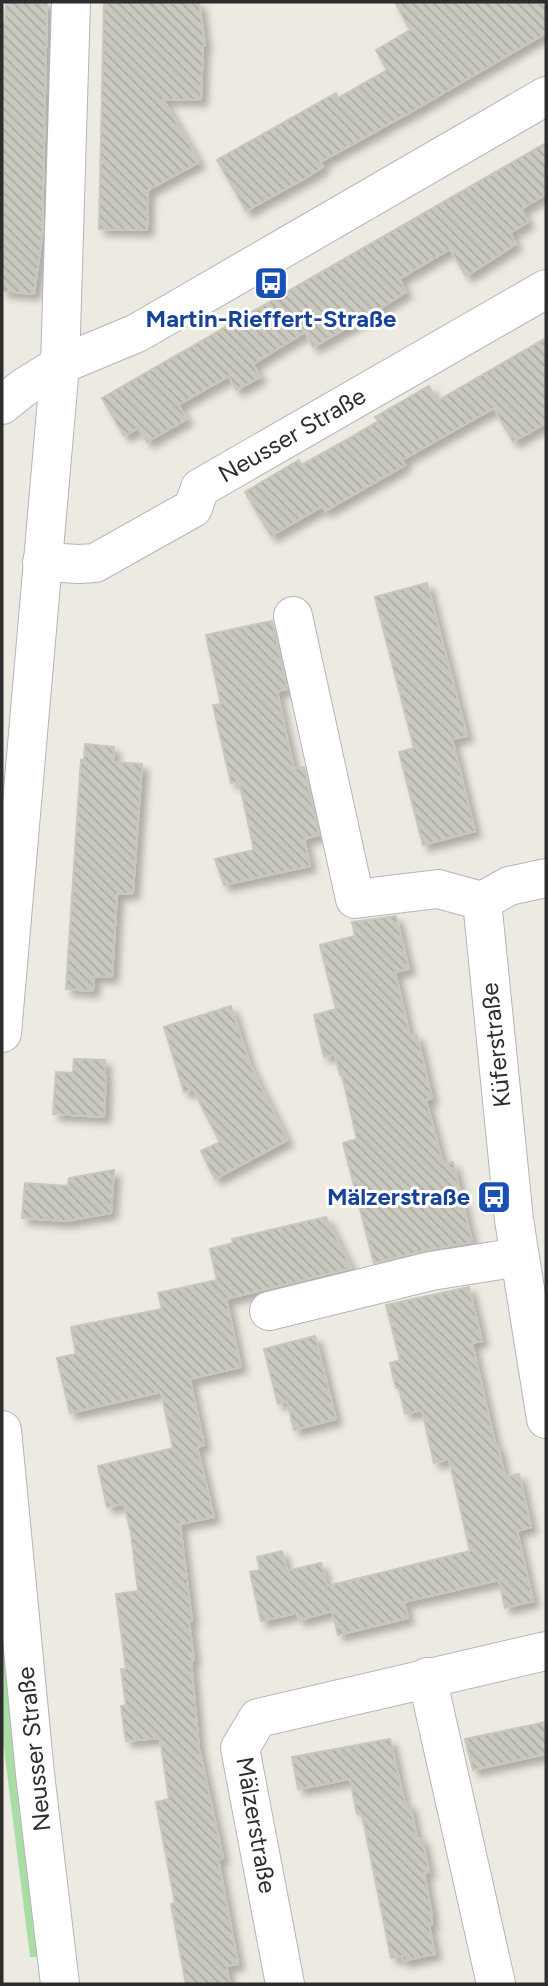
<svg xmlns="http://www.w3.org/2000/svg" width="548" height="1986" viewBox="0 0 548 1986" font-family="Figtree,sans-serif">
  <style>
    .green { fill: #aadda4 }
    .building { fill: url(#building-back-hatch); stroke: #c8c7bb; stroke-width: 2; filter: url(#shadow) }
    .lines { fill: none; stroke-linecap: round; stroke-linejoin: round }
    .minor-casing { stroke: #b5b4bf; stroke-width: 40 }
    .tertiary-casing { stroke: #b5b4bf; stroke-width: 40 }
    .minor { stroke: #fff; stroke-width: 38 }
    .tertiary { stroke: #fff; stroke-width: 38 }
    .labels { text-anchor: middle; stroke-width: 6; stroke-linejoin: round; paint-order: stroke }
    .transit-label { font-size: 24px; font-weight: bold; fill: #164399; stroke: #fff }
    .street-label { font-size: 24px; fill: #2d2d2d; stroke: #fff }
  </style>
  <defs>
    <pattern id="building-back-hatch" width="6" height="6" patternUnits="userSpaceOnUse" patternTransform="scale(1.75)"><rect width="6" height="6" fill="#c9c8bf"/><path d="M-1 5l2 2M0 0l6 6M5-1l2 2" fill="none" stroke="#adaca4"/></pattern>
    <filter id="shadow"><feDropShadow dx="6" dy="6" stdDeviation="3.5" flood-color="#0004"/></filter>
  </defs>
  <rect width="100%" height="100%" fill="#edeae1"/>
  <path class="green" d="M 2,1624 L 40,1957 L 30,1957 L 5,1757 L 2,1725 Z"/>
  <path class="building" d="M 6,2 L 47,2 L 42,237 L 34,294 L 2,291 L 2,24 L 5,22 Z
    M 104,2 L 199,2 L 205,45 L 203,46 L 201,100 L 163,99 L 199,162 L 148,190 L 147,230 L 99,229 Z
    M 395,2 L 546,2 L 546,33 L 411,112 L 320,162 L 323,167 L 309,176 L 246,211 L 217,160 L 336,93 L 338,98 L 387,70 L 376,50 L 410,30 Z
    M 546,143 L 546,194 L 521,209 L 528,222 L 510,233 L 516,244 L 466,276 L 450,249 L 399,279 L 406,292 L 371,314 L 313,347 L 305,332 L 253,364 L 260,377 L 236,390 L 229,376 L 178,405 L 187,419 L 147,442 L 138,428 L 124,436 L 102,398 Z
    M 546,338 L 546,423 L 513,442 L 494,408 L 402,460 L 405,465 L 325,511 L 323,506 L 271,536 L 245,492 L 299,460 L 301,465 L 353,436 L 378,421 L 375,417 L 429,386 L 437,401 Z
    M 427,583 L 467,736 L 452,739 L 475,831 L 423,845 L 399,752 L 414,748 L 375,597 Z
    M 272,621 L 287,689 L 277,691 L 288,743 L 294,769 L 304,767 L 319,835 L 304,839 L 310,866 L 224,885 L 215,859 L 254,850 L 239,781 L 231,783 L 213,705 L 221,704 L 206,635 Z
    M 85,744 L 114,747 L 113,762 L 142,764 L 133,893 L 117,894 L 112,977 L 94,976 L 93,991 L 66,989 L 81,760 L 84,760 Z
    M 396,916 L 409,969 L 395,972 L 410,1036 L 417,1035 L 432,1098 L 426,1100 L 443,1164 L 453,1162 L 472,1242 L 426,1250 L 374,1263 L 343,1143 L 357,1139 L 342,1075 L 340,1075 L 335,1054 L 324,1057 L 314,1015 L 336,1009 L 320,945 L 355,936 L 352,922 Z
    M 231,1006 L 250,1065 L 287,1140 L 215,1179 L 201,1151 L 220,1142 L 193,1089 L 184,1092 L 164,1027 Z
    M 74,1059 L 105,1060 L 104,1075 L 106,1075 L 104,1117 L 53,1114 L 56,1072 L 73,1073 Z
    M 114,1170 L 111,1213 L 66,1221 L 22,1218 L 25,1183 L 68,1186 L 69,1178 Z
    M 326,1217 L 351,1268 L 226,1299 L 241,1367 L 190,1379 L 204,1445 L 197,1447 L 214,1517 L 180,1524 L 192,1621 L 189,1621 L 194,1660 L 191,1661 L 199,1749 L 223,1858 L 218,1859 L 238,1964 L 226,1966 L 230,1984 L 186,1984 L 171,1904 L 175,1903 L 156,1802 L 169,1799 L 160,1738 L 126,1741 L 121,1706 L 126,1705 L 121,1669 L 126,1669 L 116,1594 L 138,1591 L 131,1533 L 124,1504 L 107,1507 L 98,1466 L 173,1448 L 161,1392 L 70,1413 L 57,1358 L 76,1354 L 71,1327 L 162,1309 L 158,1293 L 217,1280 L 210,1249 L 233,1243 L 232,1239 Z
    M 469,1287 L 482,1341 L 472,1343 L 496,1447 L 498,1446 L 505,1477 L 519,1474 L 531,1527 L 517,1531 L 533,1601 L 505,1608 L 499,1580 L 404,1602 L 408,1618 L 338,1635 L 332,1611 L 299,1620 L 297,1613 L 261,1621 L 250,1572 L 260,1570 L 257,1557 L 282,1551 L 287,1571 L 321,1563 L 327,1586 L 470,1551 L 449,1459 L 434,1463 L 422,1410 L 405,1414 L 399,1388 L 396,1388 L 390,1363 L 400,1360 L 386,1305 Z
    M 315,1336 L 336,1419 L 294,1430 L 287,1401 L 278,1404 L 264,1349 Z
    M 546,1722 L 546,1754 L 473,1770 L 465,1739 Z
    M 390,1739 L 405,1805 L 410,1804 L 417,1838 L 422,1838 L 429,1872 L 424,1873 L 431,1909 L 432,1925 L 429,1925 L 435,1954 L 403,1961 L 402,1956 L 391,1958 L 362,1814 L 357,1814 L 350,1779 L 298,1789 L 292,1757 Z"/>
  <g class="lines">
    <g class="minor-casing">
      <path id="minor" d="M 2,405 L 23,388 L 60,365
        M 42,562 L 79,564 L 95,563 L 193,508 L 200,488 L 546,289
        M 293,616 L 355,899 L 438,889 L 482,901
        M 546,878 L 509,886 L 482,901 L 514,1220 L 546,1419
        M 269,1311 L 431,1271 L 519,1257
        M 427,1677 L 496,1984
        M 285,1984 L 240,1748 L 258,1718 L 546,1651"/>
    </g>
    <g class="tertiary-casing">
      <path id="tertiary" d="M 60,365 L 137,333 L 546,96
        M 2,1033 L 60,365 L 71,2
        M 2,1430 L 35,1774 L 60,1984"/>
    </g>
    <use href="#minor" class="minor"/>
    <use href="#tertiary" class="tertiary"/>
  </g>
  <defs>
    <g id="bus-square" transform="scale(1.75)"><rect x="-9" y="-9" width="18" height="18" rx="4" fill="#1a4fb4" stroke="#fff"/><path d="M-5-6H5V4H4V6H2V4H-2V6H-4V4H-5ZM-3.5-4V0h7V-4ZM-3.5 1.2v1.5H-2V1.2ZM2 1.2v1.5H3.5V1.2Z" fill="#fff"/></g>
  </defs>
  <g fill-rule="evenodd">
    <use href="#bus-square" x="271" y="283"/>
    <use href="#bus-square" x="494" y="1197"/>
  </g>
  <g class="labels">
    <g class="transit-label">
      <text x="271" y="327">Martin-Rieffert-Straße</text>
      <text x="470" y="1205" text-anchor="end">Mälzerstraße</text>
    </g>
    <g class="street-label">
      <text transform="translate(292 435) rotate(-30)" y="8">Neusser Straße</text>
      <text transform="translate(496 1045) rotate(-96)" y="8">Küferstraße</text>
      <text transform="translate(34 1749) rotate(-96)" y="8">Neusser Straße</text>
      <text transform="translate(256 1825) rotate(80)" y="8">Mälzerstraße</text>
    </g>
  </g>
  <rect width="548" height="1986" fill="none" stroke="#2d2d2d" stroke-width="7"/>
</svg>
